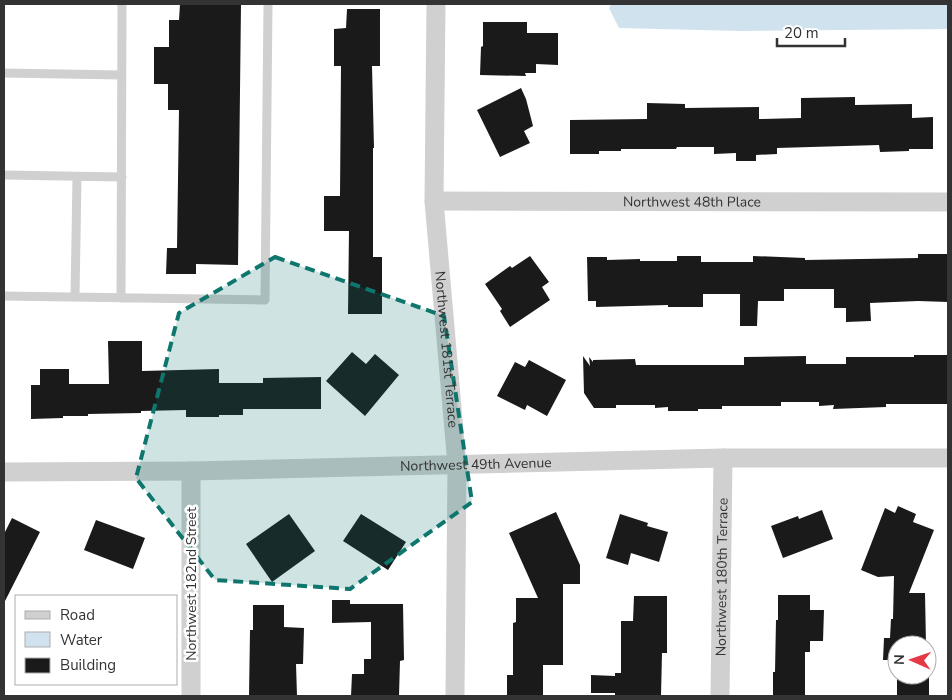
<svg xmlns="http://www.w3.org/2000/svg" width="952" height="700" viewBox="0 0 952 700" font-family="'Nunito Sans',sans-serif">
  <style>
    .water { fill: #cfe2ee }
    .building { fill: #1a1a1a }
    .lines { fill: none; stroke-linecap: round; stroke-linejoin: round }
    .lane { stroke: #d0d0d0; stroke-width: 9 }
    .street { stroke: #d0d0d0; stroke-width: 19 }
    .marked { fill: #0f766e; fill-opacity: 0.2; stroke: #0f766e; stroke-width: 4; stroke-dasharray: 10 6; stroke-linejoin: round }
    .labels { text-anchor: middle; stroke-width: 5; stroke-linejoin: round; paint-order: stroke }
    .street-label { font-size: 14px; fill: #333; stroke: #fff }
  </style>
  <rect width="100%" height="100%" fill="#fff"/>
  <path class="water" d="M 611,4 L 948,4 L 948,29 L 741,31 L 619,28 L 609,8 Z"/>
  <path class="building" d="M 180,4 L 241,4 L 238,265 L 196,264 L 196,274 L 166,274 L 167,248 L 177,248 L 179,110 L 168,110 L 168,84 L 154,84 L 154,47 L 169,47 L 169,20 L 179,20 Z
    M 347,9 L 380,9 L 380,66 L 372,66 L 374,148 L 373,148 L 373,257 L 382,257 L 382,314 L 348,314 L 349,231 L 324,231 L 324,196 L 340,196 L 341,66 L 334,66 L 334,29 L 346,28 Z
    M 483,22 L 527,22 L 527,33 L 558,33 L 558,65 L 536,64 L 536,73 L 525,73 L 526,76 L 480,75 L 481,47 L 483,46 Z
    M 521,88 L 526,99 L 533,126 L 524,131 L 530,143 L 500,157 L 477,110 Z
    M 855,97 L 855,105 L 912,104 L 912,118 L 933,117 L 933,149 L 909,149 L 909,151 L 880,152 L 879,145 L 777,148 L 777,154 L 756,155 L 756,161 L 736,161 L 736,153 L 714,154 L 714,147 L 677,147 L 676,149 L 621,149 L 621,151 L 599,151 L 599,154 L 570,154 L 570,120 L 647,119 L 647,103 L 685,104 L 685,108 L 759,107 L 759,119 L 801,118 L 801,98 Z
    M 918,254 L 948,254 L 948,302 L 918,301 L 870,303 L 871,321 L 846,322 L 846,308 L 834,308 L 834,289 L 784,289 L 784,301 L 758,301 L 757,326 L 740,326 L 740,294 L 703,294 L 703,307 L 668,307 L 668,305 L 596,307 L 596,301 L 588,301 L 587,257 L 607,257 L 607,260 L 640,259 L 640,261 L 677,261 L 677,256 L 701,256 L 701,262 L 753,262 L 753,256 L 805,258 L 805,260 L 918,258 Z
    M 530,256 L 549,282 L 542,287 L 550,300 L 510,327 L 500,311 L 502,309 L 485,284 L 510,266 L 512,268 Z
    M 108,341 L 142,341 L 142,371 L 219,369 L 219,383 L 263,383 L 263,378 L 321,377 L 321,409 L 243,409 L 243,415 L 219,415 L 219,417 L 186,417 L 186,410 L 141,411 L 141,413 L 88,414 L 88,416 L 63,416 L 63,418 L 31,419 L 31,385 L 40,385 L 40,369 L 69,369 L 69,384 L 109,384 Z
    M 352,352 L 366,364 L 375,354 L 399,375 L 365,416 L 326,381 Z
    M 914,355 L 947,355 L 948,404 L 886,404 L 886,407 L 833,409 L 834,405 L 819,406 L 819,402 L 781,402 L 781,406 L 722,406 L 722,409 L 698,409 L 698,411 L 668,411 L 668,407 L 655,408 L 655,405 L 616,405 L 616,408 L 594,408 L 584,393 L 583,356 L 590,366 L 589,357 L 593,362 L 593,360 L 635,359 L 636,365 L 744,365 L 744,357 L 806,356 L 806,364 L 846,364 L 846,357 L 914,357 Z
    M 529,360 L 566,380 L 547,416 L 527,405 L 525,410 L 497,396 L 515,362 L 525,367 Z
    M 898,506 L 916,514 L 913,522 L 934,530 L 909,593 L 925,593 L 926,645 L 897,645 L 897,660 L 883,660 L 884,638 L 890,638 L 891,619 L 893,619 L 894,576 L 878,577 L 861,570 L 885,508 L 895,513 Z
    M 822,510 L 833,539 L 783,558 L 771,526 L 798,516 L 799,519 Z
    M 556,512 L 580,565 L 580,584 L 563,584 L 563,665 L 543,665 L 543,696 L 507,696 L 507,675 L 513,675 L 513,623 L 516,622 L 516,598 L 538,598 L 509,533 Z
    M 289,514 L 315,551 L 272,582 L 246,544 Z
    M 361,514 L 406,542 L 388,570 L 343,541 Z
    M 620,514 L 648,523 L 647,526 L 668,532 L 659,562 L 631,553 L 628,565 L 606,558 Z
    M 12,518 L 40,532 L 4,603 L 4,534 Z
    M 96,520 L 145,538 L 133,569 L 84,550 Z
    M 778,595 L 810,595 L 810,610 L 824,610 L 823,641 L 810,641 L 810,652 L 805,652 L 805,696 L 773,696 L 773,672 L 775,672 L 776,620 L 778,620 Z
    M 634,596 L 667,596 L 667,653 L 662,653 L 661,696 L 615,696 L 615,693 L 591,693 L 591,675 L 615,676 L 615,673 L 621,673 L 621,621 L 633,621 Z
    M 332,600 L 350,600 L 350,604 L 403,604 L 404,660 L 400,661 L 399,696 L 351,696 L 352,674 L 364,674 L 364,659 L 371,659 L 371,622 L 332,623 Z
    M 253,605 L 284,605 L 284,627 L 304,628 L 303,664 L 296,664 L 297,696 L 249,696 L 250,630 L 253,630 Z
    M 927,671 L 929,671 L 929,696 L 897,696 L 897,675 L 927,675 Z"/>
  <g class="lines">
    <path class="lane" d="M 4,73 L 122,75
      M 4,175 L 122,177
      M 4,296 L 265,300 L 268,4
      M 75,297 L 77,177
      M 121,298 L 122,4"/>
    <g class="street">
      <path id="s1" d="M 436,4 L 434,201 L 457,465 L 455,696"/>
      <path id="s2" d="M 434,201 L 948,202"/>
      <path d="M 191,471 L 191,696"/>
      <path id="s3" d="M 4,472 L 191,471 L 723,458 L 948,458"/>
      <path id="s4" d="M 720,696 L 723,458"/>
    </g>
  </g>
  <path class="marked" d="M 275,257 L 444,316 L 472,502 L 350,589 L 215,580 L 136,478 L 179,313 Z"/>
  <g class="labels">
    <g class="street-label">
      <text dy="5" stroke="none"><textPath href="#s2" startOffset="258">Northwest 48th Place</textPath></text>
      <text dy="5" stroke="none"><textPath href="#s1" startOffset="346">Northwest 181st Terrace</textPath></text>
      <text dy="5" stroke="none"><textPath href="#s3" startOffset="472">Northwest 49th Avenue</textPath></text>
      <text dy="5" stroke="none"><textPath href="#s4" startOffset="119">Northwest 180th Terrace</textPath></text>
      <text transform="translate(191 584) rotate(-90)" y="5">Northwest 182nd Street</text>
    </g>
  </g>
  <rect width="952" height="700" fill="none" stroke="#333333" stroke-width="10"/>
  <rect x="15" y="595" width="162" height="90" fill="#ffffff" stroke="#adadad"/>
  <rect x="25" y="611" width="25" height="8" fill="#d0d0d0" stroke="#adadad"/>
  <text x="60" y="620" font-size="15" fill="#333333">Road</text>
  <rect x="25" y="632" width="25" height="15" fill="#cfe2ee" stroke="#adadad"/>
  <text x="60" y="645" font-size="15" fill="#333333">Water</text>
  <rect x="25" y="658" width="25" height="15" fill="#1a1a1a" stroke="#adadad"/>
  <text x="60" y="670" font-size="15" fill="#333333">Building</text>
  <g transform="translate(912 660) rotate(272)"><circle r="24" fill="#ffffff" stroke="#adadad"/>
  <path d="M0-4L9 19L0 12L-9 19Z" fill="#e63946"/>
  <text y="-8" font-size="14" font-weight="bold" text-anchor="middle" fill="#333333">N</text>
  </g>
  <path d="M777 38v8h68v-8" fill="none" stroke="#333333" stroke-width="2.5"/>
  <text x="784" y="38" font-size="15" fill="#333333" stroke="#ffffff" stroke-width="4" paint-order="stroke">20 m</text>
</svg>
